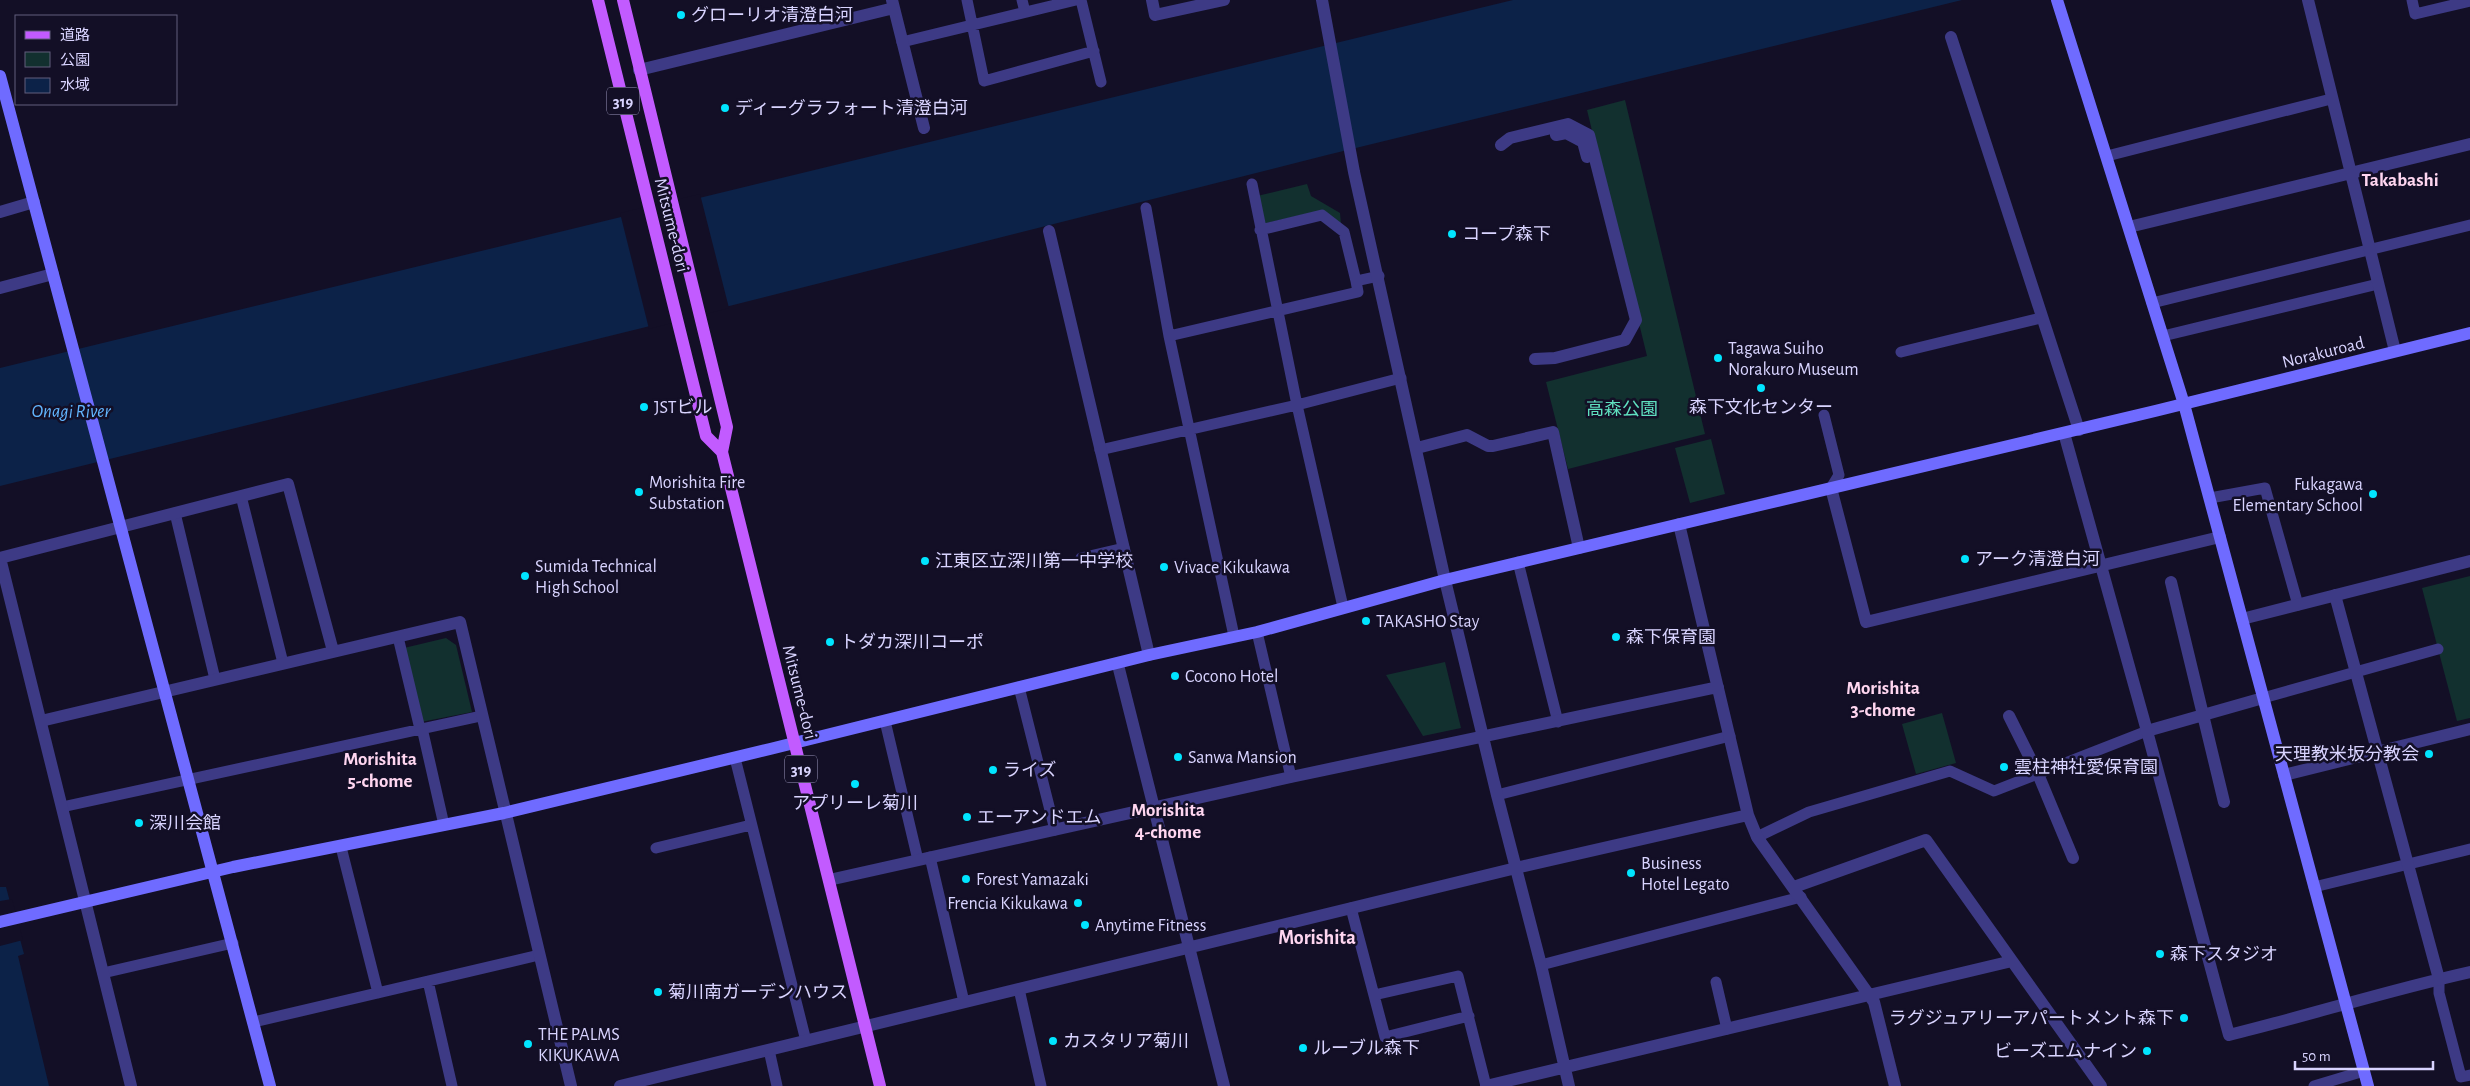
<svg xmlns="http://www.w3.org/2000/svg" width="2470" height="1086" viewBox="0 0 2470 1086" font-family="'Alegreya Sans','Noto Sans JP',sans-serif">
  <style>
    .green { fill: #12302f }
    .water { fill: #0c2248 }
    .pier { fill: #130f26 }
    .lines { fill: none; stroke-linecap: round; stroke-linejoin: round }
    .lane { stroke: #3d3a85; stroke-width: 11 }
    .street { stroke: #3d3a85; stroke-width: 12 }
    .secondary { stroke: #6f6bff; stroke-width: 12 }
    .primary { stroke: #c25bff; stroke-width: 12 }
    .poi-dot { fill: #00e5ff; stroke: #130f26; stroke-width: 2 }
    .labels { text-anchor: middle; stroke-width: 5; stroke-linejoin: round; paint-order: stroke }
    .shield { fill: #130f26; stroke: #9e99be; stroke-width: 1 }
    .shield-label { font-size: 16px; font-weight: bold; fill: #d9d4ff }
    .poi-label { font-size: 18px; fill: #d9d4ff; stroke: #130f26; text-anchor: start }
    .street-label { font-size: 18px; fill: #d9d4ff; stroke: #130f26 }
    .park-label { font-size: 18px; fill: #5fe0c0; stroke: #130f26 }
    .neighbourhood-label { font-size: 19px; font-weight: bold; fill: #ffd6f0; stroke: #130f26 }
    .water-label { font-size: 19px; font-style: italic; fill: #62b6ff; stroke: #130f26 }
    .quarter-label { font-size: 20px; font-weight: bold; fill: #ffd6f0; stroke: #130f26 }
  </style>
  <rect width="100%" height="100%" fill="#130f26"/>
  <path class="green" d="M 1625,100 L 1705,434 L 1568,469 L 1546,382 L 1647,356 L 1587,110 Z
    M 1307,184 L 1311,196 L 1340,213 L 1341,224 L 1314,212 L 1263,224 L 1257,196 Z
    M 1711,439 L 1725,494 L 1690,503 L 1675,448 Z
    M 2470,576 L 2470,718 L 2457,721 L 2422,588 Z
    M 446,638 L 456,645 L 472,712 L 421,722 L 404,648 Z
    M 1445,662 L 1461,728 L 1423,736 L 1386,675 Z
    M 1942,713 L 1956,763 L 1916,774 L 1902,724 Z"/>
  <path class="water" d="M 1513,0 L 1962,0 L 1327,155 L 642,328 L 0,486 L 0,368 Z
    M 0,887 L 6,887 L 24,954 L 18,956 L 49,1086 L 0,1086 Z"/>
  <path class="pier" d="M 700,194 L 729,308 L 649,329 L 620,213 Z
    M 12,899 L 23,940 L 0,946 L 0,901 Z"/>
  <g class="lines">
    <path class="lane" d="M 967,0 L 984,81 L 1094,51
      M 1022,0 L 1025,12
      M 1081,0 L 1101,82
      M 2412,0 L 2415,14 L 2470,1
      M 902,42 L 1076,0
      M 2107,156 L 2331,99
      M 1252,184 L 1297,405 L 1343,607
      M 1146,208 L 1169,336 L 1234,636
      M 1260,230 L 1322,215 L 1344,232 L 1356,281 L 1379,276
      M 2152,303 L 2470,225
      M 1169,336 L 1358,292 L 1356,281
      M 2163,336 L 2378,284
      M 1901,352 L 2041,318
      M 1824,415 L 1839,475 L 1831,488
      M 1100,450 L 1297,405 L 1401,378
      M 241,496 L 283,663
      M 2210,498 L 2265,488 L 2298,605
      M 175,513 L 215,679
      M 1081,558 L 1124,548
      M 1518,562 L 1558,722
      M 1257,632 L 1291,777
      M 398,637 L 420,729
      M 1019,687 L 1055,830
      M 2263,698 L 2438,649
      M 885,721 L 918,860
      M 422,728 L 444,825
      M 735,758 L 806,1041
      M 1497,795 L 1730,736
      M 62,807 L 481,716
      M 1757,837 L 1809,812 L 1950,771 L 1994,791 L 2147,731
      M 341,847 L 378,993
      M 656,848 L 751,825
      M 930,857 L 964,1002
      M 2314,887 L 2470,849
      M 1351,908 L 1385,1037 L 1469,1016
      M 1541,965 L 1801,897
      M 103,973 L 233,943
      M 2439,979 L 2439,993 L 2461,1077 L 2470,1075
      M 428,981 L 452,1086
      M 1716,982 L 1727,1029
      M 1019,989 L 1041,1086
      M 1374,995 L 1458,976 L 1486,1086
      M 254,1022 L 539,955
      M 769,1050 L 777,1086
      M 2314,1086 L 2364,1071"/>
    <path class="street" d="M 892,0 L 924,128
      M 1152,0 L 1155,15 L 1224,0
      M 1322,0 L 1354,172 L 1445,580 L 1497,795 L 1541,965 L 1569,1086
      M 2308,0 L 2395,351
      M 1951,37 L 2079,430
      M 639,70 L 894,8
      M 1556,135 L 1566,133 L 1583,142 L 1587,157
      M 1501,145 L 1510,138 L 1568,124 L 1589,135 L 1636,320 L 1625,340 L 1555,358 L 1535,359
      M 0,212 L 34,202
      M 2129,227 L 2470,144
      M 1049,231 L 1149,655
      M 0,288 L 53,274
      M 2064,433 L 2147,731 L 2229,1035 C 2310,1015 2389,990 2470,972
      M 1417,448 L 1467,435 L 1488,446 L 1493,446 L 1553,432 L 1579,548
      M 1831,488 L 1866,622 L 2220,537
      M 1679,524 L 1748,815 L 1757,837 L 1874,1002 L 1895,1086
      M 2171,582 L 2224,802
      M 2335,595 L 2439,979
      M 2242,619 L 2470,561
      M 1118,665 L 1224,1086
      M 2009,716 L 2038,774 L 2073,858
      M 41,721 L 460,622 L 571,1086
      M 2147,731 L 2263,698
      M 2284,775 L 2470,729
      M 829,880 L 1291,777 L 1718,687
      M 1794,887 L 1926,840 L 2101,1086
      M 131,1086 L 0,558 L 288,484 L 333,651
      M 620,1086 L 1516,868 L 1748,815
      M 1486,1086 L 2012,961"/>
    <path class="secondary" d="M 2057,0 L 2184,404 L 2368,1086
      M 0,76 L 270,1086
      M 0,922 L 233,867 L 504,813 L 770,749 L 1149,655 L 1257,632 L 1445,580 L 2155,411 L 2470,333"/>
    <path class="primary" d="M 598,0 L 706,436 L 722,452
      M 623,0 L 727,427 L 722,452 L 880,1086"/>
  </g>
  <g class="poi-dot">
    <circle cx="681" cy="15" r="5"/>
    <circle cx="725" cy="108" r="5"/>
    <circle cx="1452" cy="234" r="5"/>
    <circle cx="1718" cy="358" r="5"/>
    <circle cx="1761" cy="388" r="5"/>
    <circle cx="644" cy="407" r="5"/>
    <circle cx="639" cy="492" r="5"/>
    <circle cx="2373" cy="494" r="5"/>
    <circle cx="1965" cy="559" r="5"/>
    <circle cx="925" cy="561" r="5"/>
    <circle cx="1164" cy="567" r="5"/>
    <circle cx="525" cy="576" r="5"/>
    <circle cx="1366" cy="621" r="5"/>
    <circle cx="1616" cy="637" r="5"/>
    <circle cx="830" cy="642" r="5"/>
    <circle cx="1175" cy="676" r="5"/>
    <circle cx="2429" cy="754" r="5"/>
    <circle cx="1178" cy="757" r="5"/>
    <circle cx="2004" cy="767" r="5"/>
    <circle cx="993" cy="770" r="5"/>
    <circle cx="855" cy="784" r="5"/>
    <circle cx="967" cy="817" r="5"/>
    <circle cx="139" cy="823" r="5"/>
    <circle cx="1631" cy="873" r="5"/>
    <circle cx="966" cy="879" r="5"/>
    <circle cx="1078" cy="903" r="5"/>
    <circle cx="1085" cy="925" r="5"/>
    <circle cx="2160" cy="954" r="5"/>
    <circle cx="658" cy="992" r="5"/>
    <circle cx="2184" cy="1018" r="5"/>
    <circle cx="1053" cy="1041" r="5"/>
    <circle cx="528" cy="1044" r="5"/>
    <circle cx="1303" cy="1048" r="5"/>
    <circle cx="2147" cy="1051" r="5"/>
  </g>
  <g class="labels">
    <g class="shield">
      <rect x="607" y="87.5" width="32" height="27" rx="4"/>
      <rect x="785" y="755.5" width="32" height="27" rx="4"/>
    </g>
    <g class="shield-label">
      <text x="623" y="107">319</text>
      <text x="801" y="775">319</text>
    </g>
    <g class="poi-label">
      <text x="691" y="21">グローリオ清澄白河</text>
      <text x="735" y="114">ディーグラフォート清澄白河</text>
      <text x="1462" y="240">コープ森下</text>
      <text x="1728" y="354">Tagawa Suiho<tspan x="1728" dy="21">Norakuro Museum</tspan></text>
      <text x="654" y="413">JSTビル</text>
      <text x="1761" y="413" text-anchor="middle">森下文化センター</text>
      <text x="649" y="488">Morishita Fire<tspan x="649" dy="21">Substation</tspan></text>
      <text x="2363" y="490" text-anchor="end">Fukagawa<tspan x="2363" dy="21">Elementary School</tspan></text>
      <text x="1975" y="565">アーク清澄白河</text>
      <text x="935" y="567">江東区立深川第一中学校</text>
      <text x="535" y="572">Sumida Technical<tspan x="535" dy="21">High School</tspan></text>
      <text x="1174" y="573">Vivace Kikukawa</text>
      <text x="1376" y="627">TAKASHO Stay</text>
      <text x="1626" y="643">森下保育園</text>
      <text x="840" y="648">トダカ深川コーポ</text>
      <text x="1185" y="682">Cocono Hotel</text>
      <text x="2419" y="760" text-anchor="end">天理教米坂分教会</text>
      <text x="1188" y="763">Sanwa Mansion</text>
      <text x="2014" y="773">雲柱神社愛保育園</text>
      <text x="1003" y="776">ライズ</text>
      <text x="855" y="809" text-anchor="middle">アプリーレ菊川</text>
      <text x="977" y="823">エーアンドエム</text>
      <text x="149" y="829">深川会館</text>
      <text x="1641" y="869">Business<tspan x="1641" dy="21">Hotel Legato</tspan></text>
      <text x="976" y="885">Forest Yamazaki</text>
      <text x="1068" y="909" text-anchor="end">Frencia Kikukawa</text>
      <text x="1095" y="931">Anytime Fitness</text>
      <text x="2170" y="960">森下スタジオ</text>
      <text x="668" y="998">菊川南ガーデンハウス</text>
      <text x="2174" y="1024" text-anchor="end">ラグジュアリーアパートメント森下</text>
      <text x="538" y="1040">THE PALMS<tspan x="538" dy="21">KIKUKAWA</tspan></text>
      <text x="1063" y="1047">カスタリア菊川</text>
      <text x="1313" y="1054">ルーブル森下</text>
      <text x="2137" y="1057" text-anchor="end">ビーズエムナイン</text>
    </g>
    <g class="street-label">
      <text transform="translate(672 225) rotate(76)" y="6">Mitsume-dori</text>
      <text transform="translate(2323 352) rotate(-14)" y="6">Norakuroad</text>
      <text transform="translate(800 692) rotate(76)" y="6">Mitsume-dori</text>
    </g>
    <g class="park-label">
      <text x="1622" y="415">高森公園</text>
    </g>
    <g class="neighbourhood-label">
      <text x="2400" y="186">Takabashi</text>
      <text x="1883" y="694">Morishita<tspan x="1883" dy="22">3-chome</tspan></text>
      <text x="380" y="765">Morishita<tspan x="380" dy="22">5-chome</tspan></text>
      <text x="1168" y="816">Morishita<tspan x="1168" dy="22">4-chome</tspan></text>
    </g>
    <g class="water-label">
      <text x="71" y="417">Onagi River</text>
    </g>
    <g class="quarter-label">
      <text x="1317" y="944">Morishita</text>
    </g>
  </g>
  <rect x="15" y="15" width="162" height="90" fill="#130f26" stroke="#625e7d"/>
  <rect x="25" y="31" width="25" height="8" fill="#c25bff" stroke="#625e7d"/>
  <text x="60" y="40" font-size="15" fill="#d9d4ff">道路</text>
  <rect x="25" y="52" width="25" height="15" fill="#12302f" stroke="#625e7d"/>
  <text x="60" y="65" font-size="15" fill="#d9d4ff">公園</text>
  <rect x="25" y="78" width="25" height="15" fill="#0c2248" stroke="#625e7d"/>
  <text x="60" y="90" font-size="15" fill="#d9d4ff">水域</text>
  <path d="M2295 1061v8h138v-8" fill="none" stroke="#d9d4ff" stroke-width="2.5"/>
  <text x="2302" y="1061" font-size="15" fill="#d9d4ff" stroke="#130f26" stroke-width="4" paint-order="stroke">50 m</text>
</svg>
